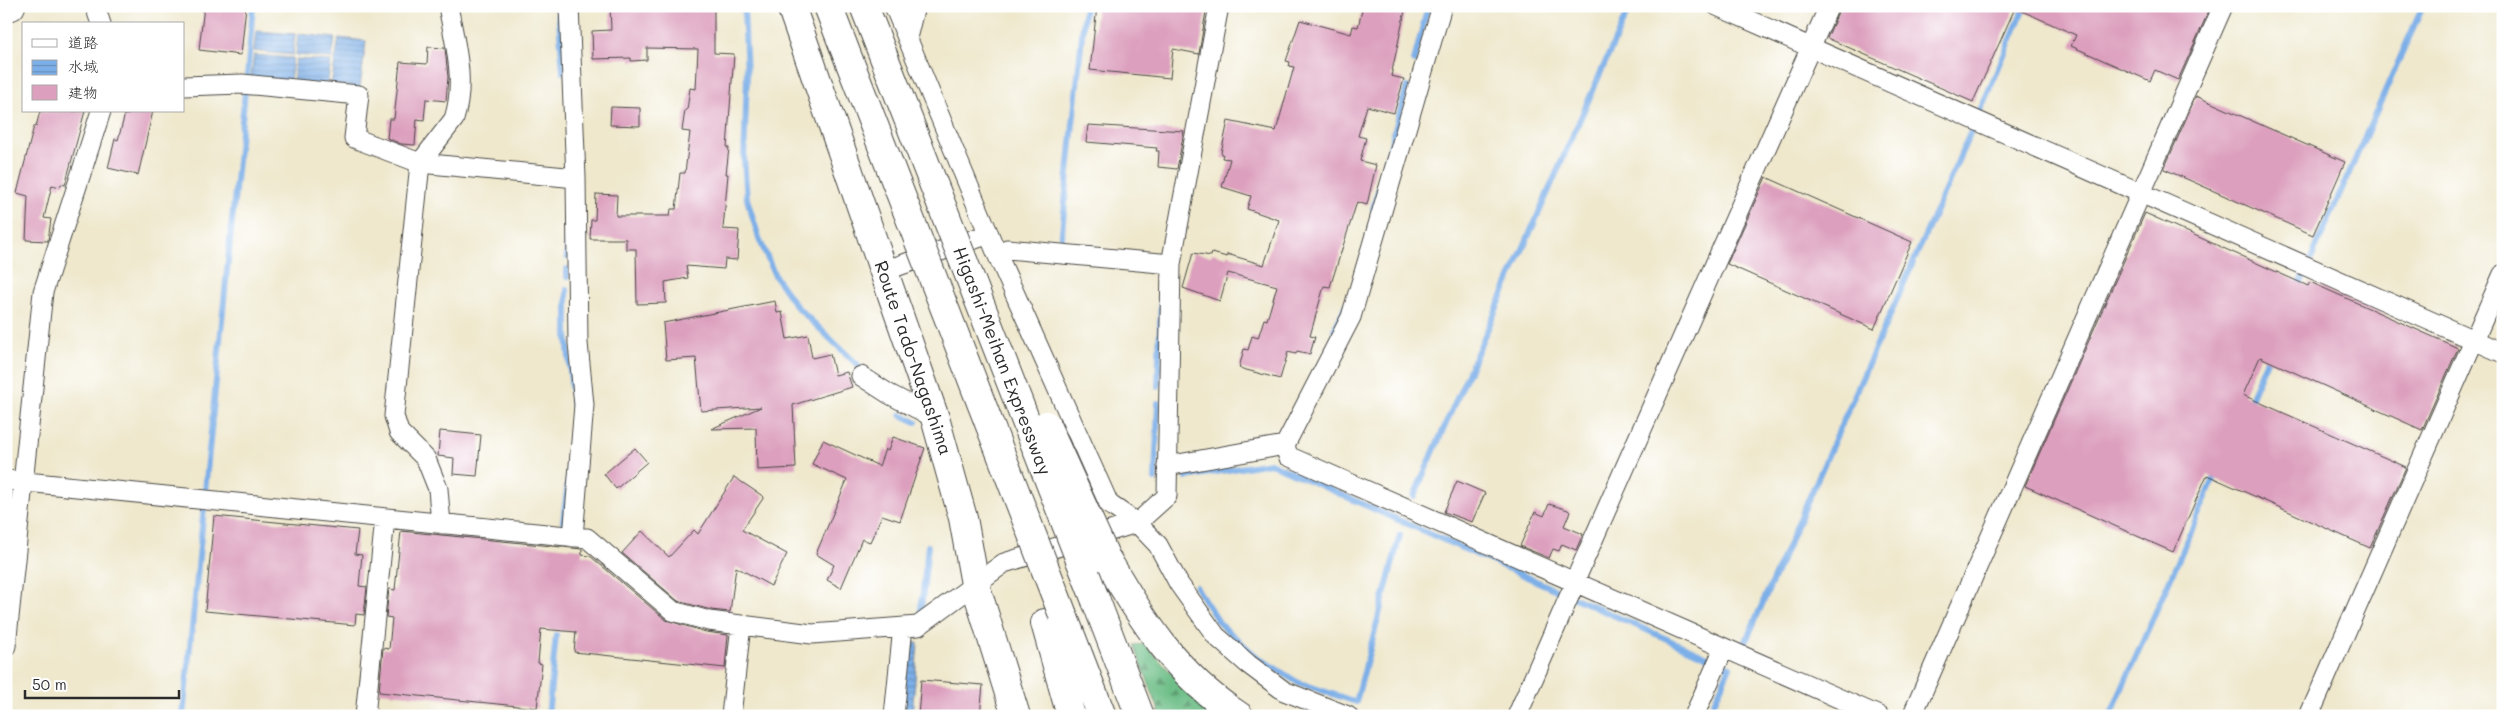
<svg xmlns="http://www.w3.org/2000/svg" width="2509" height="722" viewBox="0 0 2509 722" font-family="Mali,'Klee One',sans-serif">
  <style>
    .forest { fill: url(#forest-firs); stroke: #4e755a }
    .water { fill: url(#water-rules); stroke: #546d8a }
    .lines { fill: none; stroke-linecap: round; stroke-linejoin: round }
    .stream { stroke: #7cafe8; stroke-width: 6 }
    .building { fill: #dc9fbd }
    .street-casing { stroke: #484743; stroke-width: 21 }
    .secondary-casing { stroke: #484743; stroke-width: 30 }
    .highway-casing { stroke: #484743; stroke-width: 30 }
    .street { stroke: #fff; stroke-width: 19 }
    .secondary { stroke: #fff; stroke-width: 28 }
    .highway { stroke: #fff; stroke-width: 28 }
    .highway-bridge-casing { stroke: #484743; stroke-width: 30; stroke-linecap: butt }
    .highway-bridge { stroke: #fff; stroke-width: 28 }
    .labels { text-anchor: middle; stroke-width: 4.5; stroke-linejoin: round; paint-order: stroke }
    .street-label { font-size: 18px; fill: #2b2b2b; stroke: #fff }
  </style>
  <defs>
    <pattern id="forest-firs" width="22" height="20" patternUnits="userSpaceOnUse" patternTransform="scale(1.25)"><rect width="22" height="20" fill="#70bf89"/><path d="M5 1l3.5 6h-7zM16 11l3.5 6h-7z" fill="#5c9b70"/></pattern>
    <pattern id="water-rules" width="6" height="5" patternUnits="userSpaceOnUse" patternTransform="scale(1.25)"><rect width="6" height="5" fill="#7cafe8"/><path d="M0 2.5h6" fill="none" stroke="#668fbc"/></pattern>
  </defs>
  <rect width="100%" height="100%" fill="#fff"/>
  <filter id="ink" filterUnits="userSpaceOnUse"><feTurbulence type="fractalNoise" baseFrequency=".02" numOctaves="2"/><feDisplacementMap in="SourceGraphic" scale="10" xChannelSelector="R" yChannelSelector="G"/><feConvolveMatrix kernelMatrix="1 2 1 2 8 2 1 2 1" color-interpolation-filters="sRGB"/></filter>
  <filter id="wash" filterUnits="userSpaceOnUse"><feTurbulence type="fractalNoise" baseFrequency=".0096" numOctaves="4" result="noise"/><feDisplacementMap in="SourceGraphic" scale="20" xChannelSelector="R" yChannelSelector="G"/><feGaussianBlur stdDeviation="1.12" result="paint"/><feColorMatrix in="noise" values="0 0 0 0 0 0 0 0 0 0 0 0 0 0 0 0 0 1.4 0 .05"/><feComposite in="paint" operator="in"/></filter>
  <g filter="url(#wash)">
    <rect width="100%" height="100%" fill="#efe8cd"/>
    <path class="forest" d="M 1145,644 L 1193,697 L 1218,716 L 1161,716 L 1134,645 Z"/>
    <path class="water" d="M 256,31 L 295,34 L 293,55 L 254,51 Z
      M 298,34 L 335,38 L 332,58 L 296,55 Z
      M 339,38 L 366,41 L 360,88 L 331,85 Z
      M 254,55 L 293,58 L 290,81 L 251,78 Z
      M 296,59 L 331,61 L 327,85 L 293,82 Z
      M 908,641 L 918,643 L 912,716 L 901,716 Z"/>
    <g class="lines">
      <path class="stream" d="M 558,6 L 563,72
        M 744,6 L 747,76 L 744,160 L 747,199 L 759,238 L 775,276 L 796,306 L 864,371
        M 1414,61 L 1428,6
        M 247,78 L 253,6
        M 1979,113 L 2025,6
        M 1373,209 L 1407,87
        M 1061,242 L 1085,6
        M 567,257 L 567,212
        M 2311,259 L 2423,6
        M 567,277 L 567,269
        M 567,289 L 567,334 L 573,405
        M 2298,289 L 2304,276
        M 1334,330 L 1346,305
        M 1158,386 L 1161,298
        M 2247,406 L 2270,353
        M 901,415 L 916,422
        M 1186,477 L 1270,463 L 1730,667 L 1708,716
        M 1155,479 L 1158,403
        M 205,491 L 245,91
        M 1414,496 L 1630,6
        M 563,522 L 570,467
        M 1196,587 L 1220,624 L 1256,656 L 1297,682 L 1356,702 L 1400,535
        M 921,609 L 928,546
        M 1742,650 L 1972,129
        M 183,716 L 204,507
        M 548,716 L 556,635
        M 2110,716 L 2217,472"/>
    </g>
    <g id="blocks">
      <path class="building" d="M 204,6 L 246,6 L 241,55 L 199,50 Z
        M 610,6 L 714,6 L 714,53 L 734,54 L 727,148 L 729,148 L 726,174 L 728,174 L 723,229 L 739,230 L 737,260 L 725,259 L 724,269 L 686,266 L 688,278 L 665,282 L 666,303 L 637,304 L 636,249 L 626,249 L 626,239 L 590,239 L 591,220 L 595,220 L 596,194 L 617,195 L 616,216 L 670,216 L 671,209 L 676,209 L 680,173 L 685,173 L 690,132 L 682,131 L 685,110 L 687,110 L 690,88 L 696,89 L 698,49 L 647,48 L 647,60 L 631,61 L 631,58 L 593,59 L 592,31 L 611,30 Z
        M 1097,6 L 1178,6 L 1206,11 L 1199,54 L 1173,49 L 1170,78 L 1090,70 Z
        M 1363,6 L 1406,6 L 1391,76 L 1404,79 L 1394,113 L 1367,106 L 1358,136 L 1366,138 L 1360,161 L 1376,165 L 1367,205 L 1357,202 L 1330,287 L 1324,286 L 1310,336 L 1315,337 L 1310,354 L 1297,351 L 1296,354 L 1288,352 L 1280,379 L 1239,368 L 1244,349 L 1248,350 L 1252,336 L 1258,338 L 1264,319 L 1267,320 L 1277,286 L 1228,273 L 1220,301 L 1183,288 L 1193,253 L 1211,256 L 1212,253 L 1227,257 L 1227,254 L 1264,265 L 1279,220 L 1247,209 L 1251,196 L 1222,187 L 1230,159 L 1222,158 L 1223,154 L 1221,153 L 1228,121 L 1276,131 L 1294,67 L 1289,66 L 1290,62 L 1286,61 L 1300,20 L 1351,34 L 1353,26 L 1358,27 Z
        M 1841,6 L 2211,6 L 2178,80 L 2155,70 L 2150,81 L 2071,46 L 2076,35 L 2015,8 L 1973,102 L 1827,38 Z
        M 428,47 L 445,48 L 448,77 L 446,101 L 426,99 L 424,120 L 417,119 L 415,145 L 401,144 L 387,138 L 389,119 L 394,119 L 400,62 L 427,64 Z
        M 2196,96 L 2345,162 L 2313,235 L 2164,169 Z
        M 611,107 L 640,108 L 640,126 L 610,125 Z
        M 40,111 L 85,111 L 65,185 L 61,184 L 60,187 L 52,185 L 44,218 L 51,219 L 48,241 L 26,240 L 28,196 L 17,193 L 34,126 L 36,127 Z
        M 129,111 L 153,111 L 138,175 L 108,168 L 115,139 L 118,140 L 125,114 L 128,115 Z
        M 1088,125 L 1184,131 L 1177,169 L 1158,167 L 1159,151 L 1156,151 L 1157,148 L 1086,142 Z
        M 1766,177 L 1912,242 L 1874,329 L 1727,264 Z
        M 2145,213 L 2308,286 L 2310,282 L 2458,348 L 2422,430 L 2260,357 L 2243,395 L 2406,467 L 2370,548 L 2207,475 L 2173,552 L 2025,486 Z
        M 775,301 L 777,313 L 782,312 L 787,339 L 808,335 L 812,358 L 830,354 L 835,375 L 847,372 L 852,387 L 793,405 L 796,468 L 757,470 L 756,428 L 711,429 L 761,407 L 701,411 L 696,358 L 666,360 L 663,323 Z
        M 440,431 L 481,435 L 477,476 L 453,474 L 454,458 L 438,456 Z
        M 893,437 L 925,448 L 900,521 L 882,515 L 870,542 L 862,539 L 841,588 L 827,580 L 834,565 L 816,554 L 847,480 L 812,464 L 823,440 L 879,466 L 885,449 L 888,451 Z
        M 635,448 L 647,462 L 616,489 L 604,474 Z
        M 734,477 L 764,497 L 742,530 L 787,554 L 771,586 L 736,567 L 730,612 L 711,610 L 678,601 L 622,553 L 642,531 L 669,557 L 694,530 L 698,534 Z
        M 1457,481 L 1485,493 L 1472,522 L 1444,512 Z
        M 1549,504 L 1568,510 L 1570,512 L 1564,526 L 1583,534 L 1576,550 L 1562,544 L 1559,551 L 1553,549 L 1549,558 L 1520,546 L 1535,512 L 1544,516 Z
        M 214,516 L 358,530 L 355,554 L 362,555 L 359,586 L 367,587 L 364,615 L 356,614 L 355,625 L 205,611 Z
        M 401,531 L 582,549 L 582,555 L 590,556 L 666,620 L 706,632 L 728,635 L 725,668 L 574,652 L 576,632 L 541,629 L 538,663 L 542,664 L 537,708 L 379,692 L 383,648 L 389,649 L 392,618 L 386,617 L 389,589 L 395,590 Z
        M 921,680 L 983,685 L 980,716 L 918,716 Z"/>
    </g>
  </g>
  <g filter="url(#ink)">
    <use href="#blocks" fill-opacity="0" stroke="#484743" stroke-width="1"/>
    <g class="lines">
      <g class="street-casing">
        <path id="street" d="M 95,6 L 101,24
          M 569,6 L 576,178 L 578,343 L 584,405 L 573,537
          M 894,6 L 997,254 L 1109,504 L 1137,523 L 1158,545 L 1179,584 L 1216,636 L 1248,664 L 1284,691 L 1348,716
          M 1717,6 L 2503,353
          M 907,38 L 915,6
          M 184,86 L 242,84 L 359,95 L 354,138 L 420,163 L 576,178
          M 997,254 L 1007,249 L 1171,264
          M 884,271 L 989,234
          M 861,376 L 889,394 L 935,418
          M 1285,445 L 1288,456 L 1879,716
          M 1167,466 L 1285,445 L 1351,317 L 1442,6
          M 6,480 L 587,538 L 673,611 L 709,621 L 812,634 L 918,626 L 1004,563 L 1137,523 L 1167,496 L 1171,264 L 1219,6
          M 441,524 L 438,489 L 426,459 L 399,432 L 394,416 L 420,163 L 454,119 C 466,82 455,43 448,6
          M 1574,583 L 1829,6
          M 6,646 L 43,292 L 101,111
          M 365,716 L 385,518
          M 731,716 L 741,625
          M 894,716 L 903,627
          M 1517,716 L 1575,583
          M 1694,716 L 1724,648
          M 1912,716 L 2223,6
          M 2309,716 L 2503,274"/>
      </g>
      <g class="secondary-casing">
        <path id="secondary" d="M 791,6 L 935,418 L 963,518 L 975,584 L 1016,716
          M 6,7 L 11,6"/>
      </g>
      <g class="highway-casing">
        <path id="highway" d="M 1106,558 C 1144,622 1175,674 1239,716
          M 1096,601 L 1140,716
          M 1063,615 L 1102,716
          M 1045,623 L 1071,716"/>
      </g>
      <use href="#street" class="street"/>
      <use href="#secondary" class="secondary"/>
      <use href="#highway" class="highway"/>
      <g class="highway-bridge-casing">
        <path id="highway-bridge" d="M 828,6 L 1063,615
          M 864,6 L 1096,601
          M 1046,425 L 1106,558"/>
      </g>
      <use href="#highway-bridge" class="highway-bridge"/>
    </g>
  </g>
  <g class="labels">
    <g class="street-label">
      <text transform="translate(913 358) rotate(71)" y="6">Route Tado-Nagashima</text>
      <text transform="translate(1002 361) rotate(69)" y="6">Higashi-Meihan Expressway</text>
    </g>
  </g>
  <rect width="2509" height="722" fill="none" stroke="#fff" stroke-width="25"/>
  <rect x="22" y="22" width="162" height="90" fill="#ffffff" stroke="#aaaaaa"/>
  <rect x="32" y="39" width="25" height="8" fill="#ffffff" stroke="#aaaaaa"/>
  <text x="68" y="48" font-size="15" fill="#2b2b2b">道路</text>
  <rect x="32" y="60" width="25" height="15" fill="url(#water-rules)" stroke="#aaaaaa"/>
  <text x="68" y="72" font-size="15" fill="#2b2b2b">水域</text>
  <rect x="32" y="85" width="25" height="15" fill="#dc9fbd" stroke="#aaaaaa"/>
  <text x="68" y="98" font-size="15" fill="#2b2b2b">建物</text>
  <path d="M25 690v8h154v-8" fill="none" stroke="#2b2b2b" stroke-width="2.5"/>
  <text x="32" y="690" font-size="15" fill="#2b2b2b" stroke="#ffffff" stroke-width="4" paint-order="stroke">50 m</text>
</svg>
